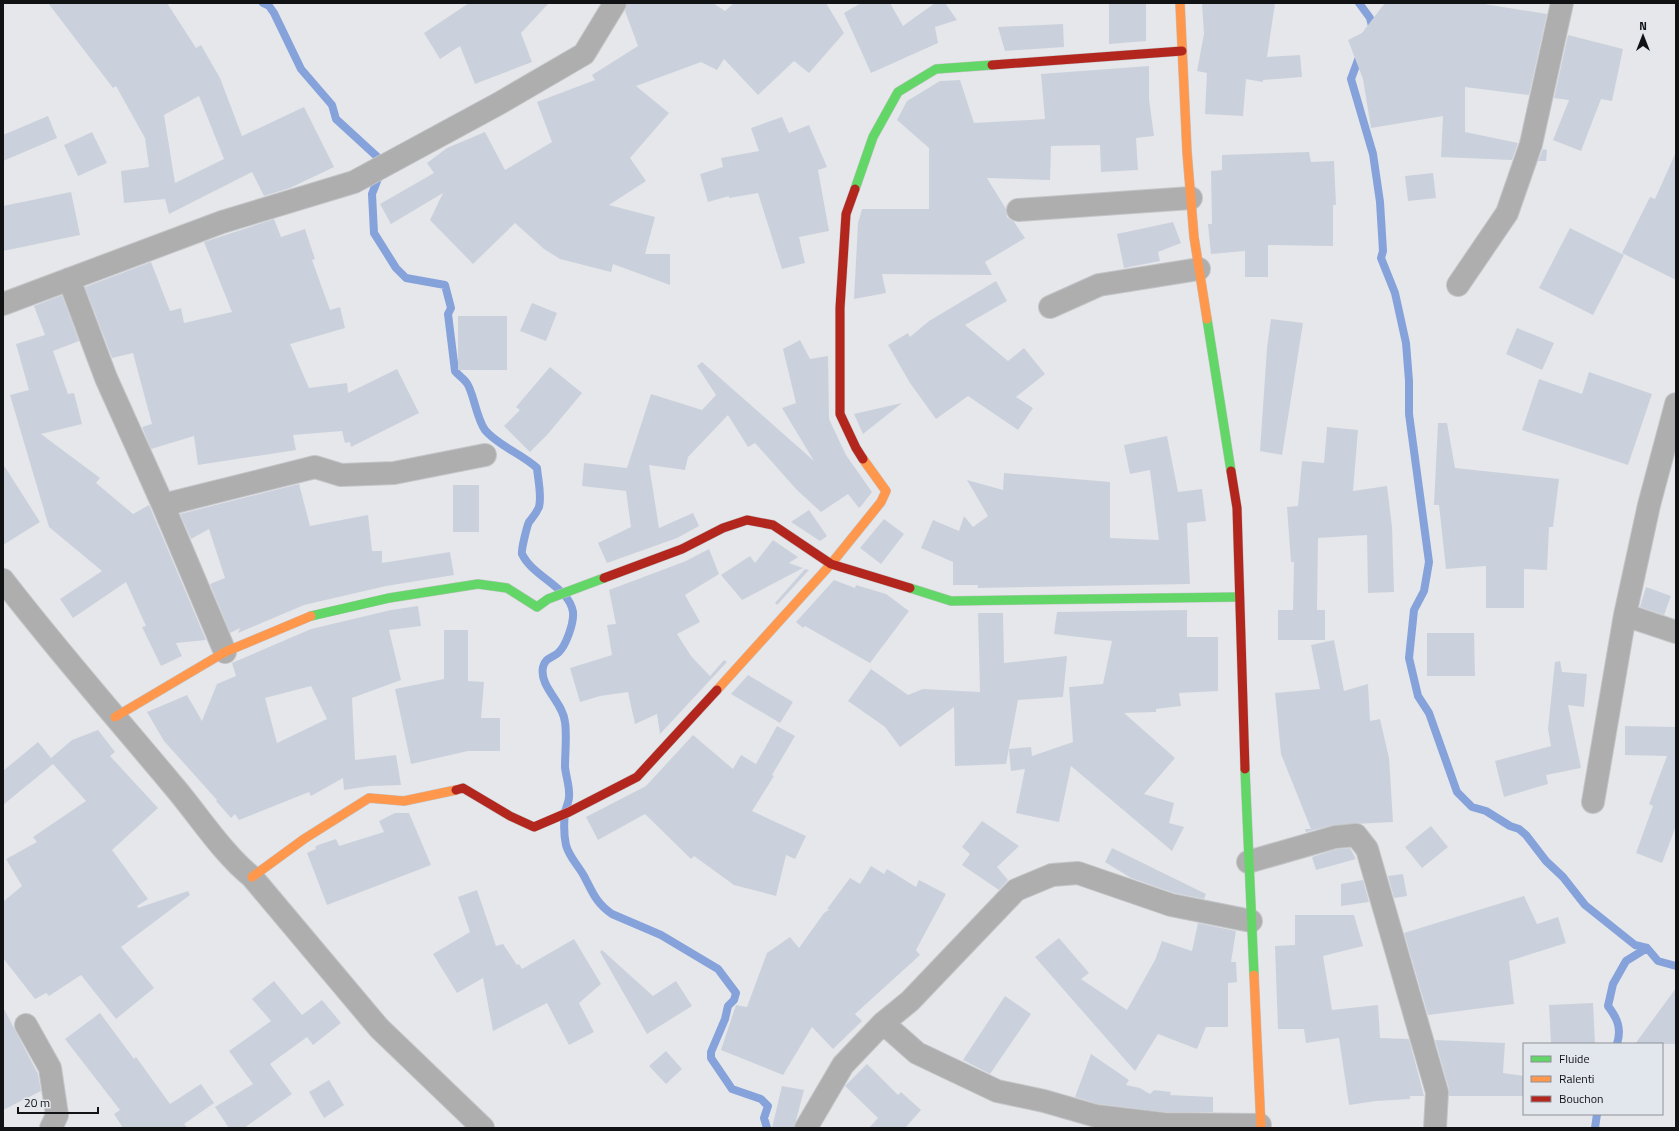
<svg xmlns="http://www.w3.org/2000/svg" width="1679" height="1131" viewBox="0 0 1679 1131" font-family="'Titillium Web',sans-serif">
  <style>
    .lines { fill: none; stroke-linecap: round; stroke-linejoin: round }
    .stream { stroke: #86a2db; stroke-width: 8 }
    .building { fill: #cbd1dc; fill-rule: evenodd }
    .street-casing { stroke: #c4c5c7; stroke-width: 24 }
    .fast-casing { stroke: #c4c5c7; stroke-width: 10 }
    .slow-casing { stroke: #c4c5c7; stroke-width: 10 }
    .jam-casing { stroke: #c4c5c7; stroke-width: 10 }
    .street { stroke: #aeaeaf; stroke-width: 22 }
    .fast { stroke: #63d668; stroke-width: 9 }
    .slow { stroke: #ff974d; stroke-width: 9 }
    .jam { stroke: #b3261e; stroke-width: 9 }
  </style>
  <rect width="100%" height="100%" fill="#e5e7ea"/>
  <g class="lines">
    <path class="stream" d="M 263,3 L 269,6 L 274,13 L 301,69 L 332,105 L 336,119 L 384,163 L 372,194 L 374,233 L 396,268 L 406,278 L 445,285 L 451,308 L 448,314 L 455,371 C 458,375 463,378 466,382 C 473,389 476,418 485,430 C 497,445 522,454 537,468 C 538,480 542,496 539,507 C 536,514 533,517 529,522 C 527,526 521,550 522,554 C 533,577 569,587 573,612 C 574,623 566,646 558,653 C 552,658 545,658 543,667 C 539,687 563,702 565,722 C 567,736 565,752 565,767 C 566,777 570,787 569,797 C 569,802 566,807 565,812 C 564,821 564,836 566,845 C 569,857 578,865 584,876 C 593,893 596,903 612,914 L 661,935 L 718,969 L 736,993 L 734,1000 L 728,1006 L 725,1019 L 711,1052 L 711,1058 L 732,1089 L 761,1099 L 768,1106 L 764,1118 L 767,1128
      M 1359,3 L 1370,18 L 1373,30
      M 1361,52 L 1351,79 L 1373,154 L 1380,202 L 1383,251 L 1381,258 L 1395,293 L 1406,343 L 1409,381 L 1409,414 L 1429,562 L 1424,591 L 1414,610 L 1409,658 L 1418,696 L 1429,713 L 1457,792 L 1472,807 L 1486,811 L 1510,826 L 1519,829 L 1526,835 L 1546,861 L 1563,877 L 1585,905 L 1635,945 L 1647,948 L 1658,961 L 1676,966
      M 1617,1044 C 1622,1028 1617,1018 1608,1006 L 1613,984 L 1626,961 L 1647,948
      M 1595,1128 L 1597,1114"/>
  </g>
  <path class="building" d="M 48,3 L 167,3 L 196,48 L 201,45 L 220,78 L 242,136 L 304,107 L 334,167 L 290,188 L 264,196 L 252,172 L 169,214 L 165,199 L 124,203 L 121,171 L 149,167 L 145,138 L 116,86 L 113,88 ZM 199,96 L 224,159 L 175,183 L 164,115 Z
    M 469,3 L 549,3 L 521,33 L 532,62 L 475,84 L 460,46 L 440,59 L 424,33 Z
    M 627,3 L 713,3 L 725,11 L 734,3 L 826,3 L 844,33 L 809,73 L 794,61 L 758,95 L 724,59 L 717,70 L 701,62 L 636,86 L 669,113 L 630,158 L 646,181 L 609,205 L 655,217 L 645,254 L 670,254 L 670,285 L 613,264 L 611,272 L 560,259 L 544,249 L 515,223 L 473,264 L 430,220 L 443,193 L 391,224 L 380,204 L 434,173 L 427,163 L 447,148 L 485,132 L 505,170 L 552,142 L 537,102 L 595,80 L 592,75 L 638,46 L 625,11 Z
    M 861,3 L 890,3 L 903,26 L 935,3 L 945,3 L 957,20 L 935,27 L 938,43 L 871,73 L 844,13 Z
    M 1202,3 L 1275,3 L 1267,57 L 1300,55 L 1302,77 L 1263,80 L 1263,82 L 1246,79 L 1243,116 L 1205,114 L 1207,73 L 1197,71 L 1204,34 Z
    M 1385,3 L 1478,3 L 1547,14 L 1529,95 L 1465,87 L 1465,132 L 1518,143 L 1512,160 L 1441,157 L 1443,116 L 1371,128 L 1363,79 L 1348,40 L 1362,33 Z
    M 1109,4 L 1146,4 L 1146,41 L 1109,44 Z
    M 1063,24 L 1064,47 L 1005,51 L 998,27 Z
    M 1568,35 L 1623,49 L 1612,101 L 1601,99 L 1581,151 L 1553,140 L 1569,100 L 1554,98 Z
    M 1149,66 L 1149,99 L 1154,136 L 1136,138 L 1138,170 L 1101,172 L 1100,145 L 1051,146 L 1050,180 L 987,178 L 1006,209 L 1007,217 L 1014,222 L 1025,238 L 985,262 L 992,275 L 882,274 L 886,293 L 854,299 L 858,223 L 862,209 L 929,209 L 929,148 L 897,120 L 907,101 L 940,81 L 960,80 L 974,123 L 1045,119 L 1041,74 Z
    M 48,116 L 57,138 L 3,161 L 3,135 Z
    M 782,117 L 789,133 L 809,125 L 827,167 L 818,170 L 829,231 L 799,237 L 805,263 L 782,269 L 758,193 L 729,198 L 729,196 L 708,202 L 700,174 L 723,167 L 721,158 L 759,151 L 751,128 Z
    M 92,132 L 107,163 L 78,176 L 64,145 Z
    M 1543,149 L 1547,150 L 1546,161 L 1538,161 Z
    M 1309,152 L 1311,162 L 1334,161 L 1336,205 L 1333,205 L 1333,246 L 1268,245 L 1268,277 L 1245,277 L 1245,251 L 1211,254 L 1208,224 L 1212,224 L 1211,171 L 1222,170 L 1222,155 Z
    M 1676,152 L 1676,280 L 1622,253 L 1650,197 L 1655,199 Z
    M 1433,173 L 1436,198 L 1408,201 L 1405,176 Z
    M 71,192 L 80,235 L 3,251 L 3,206 Z
    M 274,219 L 281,237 L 305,229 L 315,259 L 312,260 L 330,310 L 340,307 L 345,328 L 290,344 L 309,388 L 347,383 L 348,393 L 397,369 L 419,413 L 351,447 L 350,442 L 345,443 L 342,431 L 293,435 L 296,450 L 198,465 L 194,436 L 151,449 L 142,427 L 152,424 L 133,353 L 112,358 L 85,287 L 151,262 L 170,311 L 181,308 L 184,323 L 232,312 L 204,242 Z
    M 1173,222 L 1181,243 L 1158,252 L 1160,261 L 1124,268 L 1117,234 Z
    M 1570,228 L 1624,255 L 1593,315 L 1539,288 Z
    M 996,281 L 1007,301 L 965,325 L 1008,361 L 1024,348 L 1045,374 L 1016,397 L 1033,408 L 1018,430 L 968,396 L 936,419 L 910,383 L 888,345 L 908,333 L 910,337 L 929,321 Z
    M 62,295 L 79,341 L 53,351 L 68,394 L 74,393 L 82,424 L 41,434 L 100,478 L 96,483 L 133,514 L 149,505 L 206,640 L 176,643 L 182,656 L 161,666 L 142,627 L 146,626 L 126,582 L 73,618 L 60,599 L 102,571 L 49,527 L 10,395 L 29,390 L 16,344 L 45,335 L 34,306 Z
    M 532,303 L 557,313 L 546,341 L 520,331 Z
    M 458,316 L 507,316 L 507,370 L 458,370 Z
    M 1271,319 L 1303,323 L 1282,455 L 1260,451 L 1267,348 Z
    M 1517,328 L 1554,343 L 1542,370 L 1506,354 Z
    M 800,340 L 810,359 L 828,356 L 829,419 L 846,455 L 872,492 L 862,505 L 859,508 L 848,494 L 821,512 L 797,490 L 755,443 L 748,447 L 728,415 L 688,457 L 685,470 L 649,465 L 659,528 L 693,513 L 699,526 L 677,538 L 607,563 L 598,543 L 631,527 L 626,491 L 582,486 L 584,463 L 627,468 L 651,394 L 702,410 L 716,395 L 697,366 L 702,362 L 814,461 L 782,408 L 796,403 L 783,349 Z
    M 550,367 L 582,393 L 547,435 L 530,452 L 504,426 L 520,410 L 516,407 Z
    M 1589,372 L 1652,394 L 1628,465 L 1522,430 L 1539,379 L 1582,394 Z
    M 902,403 L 863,434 L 854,414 Z
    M 1438,423 L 1447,423 L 1455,468 L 1559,479 L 1553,527 L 1549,527 L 1547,570 L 1524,569 L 1524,608 L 1486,608 L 1486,566 L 1446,569 L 1439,505 L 1434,505 Z
    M 1327,427 L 1358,430 L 1353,491 L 1387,486 L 1392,527 L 1394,592 L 1368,593 L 1367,535 L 1318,538 L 1317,610 L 1325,610 L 1325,640 L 1278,640 L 1278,610 L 1293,610 L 1294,562 L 1291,562 L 1287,507 L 1298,506 L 1302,461 L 1324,463 Z
    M 1167,436 L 1178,492 L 1202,489 L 1206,521 L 1187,523 L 1190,584 L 978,588 L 978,585 L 953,585 L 953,562 L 921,548 L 933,520 L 959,531 L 964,516 L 973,527 L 988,516 L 967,480 L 1003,490 L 1004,473 L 1110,482 L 1110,538 L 1159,540 L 1150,470 L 1130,474 L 1124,445 Z
    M 3,464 L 40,522 L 3,545 Z
    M 299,484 L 310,526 L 368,515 L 372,551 L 382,551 L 382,563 L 450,552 L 454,575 L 386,586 L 304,605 L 238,633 L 240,628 L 230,633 L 210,584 L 225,578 L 209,529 L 191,539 L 180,514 Z
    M 453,485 L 479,485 L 479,532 L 453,532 Z
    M 809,510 L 827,536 L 820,541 L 791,522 Z
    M 884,519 L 904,534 L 881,564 L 860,548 Z
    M 773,540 L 798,557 L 789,563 L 803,568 L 742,600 L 721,575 L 750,556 L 755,563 Z
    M 709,549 L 719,574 L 685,595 L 700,622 L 677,634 L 691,656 L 710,676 L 724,660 L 727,662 L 660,734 L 657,714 L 635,724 L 628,692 L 600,696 L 580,702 L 570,668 L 612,655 L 607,625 L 616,624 L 609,590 L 686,561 Z
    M 805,569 L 809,570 L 777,605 L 775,603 Z
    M 834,580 L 855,588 L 856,585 L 886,594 L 909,611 L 870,663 L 805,626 L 803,628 L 796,622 Z
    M 1646,587 L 1671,596 L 1664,615 L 1640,607 Z
    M 418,606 L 421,626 L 389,630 L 401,680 L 352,698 L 355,760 L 396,755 L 401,785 L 370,786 L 344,790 L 343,778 L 311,796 L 309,792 L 239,820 L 235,814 L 231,818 L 216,801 L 217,800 L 164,741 L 147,712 L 187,695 L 202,721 L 217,684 L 236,676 L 232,663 L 311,629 L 391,610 ZM 311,686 L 327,719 L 277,743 L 265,698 Z
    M 1187,610 L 1187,637 L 1218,637 L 1218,691 L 1179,693 L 1181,706 L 1156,709 L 1156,712 L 1124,713 L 1175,758 L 1144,794 L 1174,803 L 1169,823 L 1184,827 L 1172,851 L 1071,766 L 1059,822 L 1016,813 L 1025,769 L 1011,771 L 1009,749 L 1031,747 L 1032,756 L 1073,742 L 1069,687 L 1103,684 L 1112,641 L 1054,634 L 1057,612 Z
    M 978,613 L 1003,613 L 1004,663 L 1067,656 L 1063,697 L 1018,700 L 1006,764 L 955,766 L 954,707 L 900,747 L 885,727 L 848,701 L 871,669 L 908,695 L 923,689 L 980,692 Z
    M 444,630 L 468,630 L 468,681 L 484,682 L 481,718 L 500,718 L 500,751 L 468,751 L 411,764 L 395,689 L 444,679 Z
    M 1427,633 L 1474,633 L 1475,676 L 1427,676 Z
    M 1334,640 L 1344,691 L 1368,684 L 1370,721 L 1380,719 L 1389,758 L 1393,822 L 1334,825 L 1306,832 L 1305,829 L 1311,829 L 1281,754 L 1275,693 L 1320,689 L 1311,645 Z
    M 1560,661 L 1562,672 L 1587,674 L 1584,707 L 1568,705 L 1581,768 L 1546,775 L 1548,784 L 1504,797 L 1495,761 L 1551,746 L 1548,729 L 1555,662 Z
    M 748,675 L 793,702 L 780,723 L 731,694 Z
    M 777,726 L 795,736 L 772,775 L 774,776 L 752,811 L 806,836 L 795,859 L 786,855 L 776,896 L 734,885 L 694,856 L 691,859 L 645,814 L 598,840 L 586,817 L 646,786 L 693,735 L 733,769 L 741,755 L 756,764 Z
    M 1625,726 L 1676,727 L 1676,826 L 1662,863 L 1636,853 L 1653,806 L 1649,804 L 1667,756 L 1625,755 Z
    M 98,730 L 115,752 L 110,756 L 158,808 L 112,850 L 148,899 L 137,906 L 138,908 L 188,891 L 190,895 L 121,947 L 154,988 L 116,1019 L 81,975 L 49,996 L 46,993 L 35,999 L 3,958 L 3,902 L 22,886 L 6,859 L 37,842 L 33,837 L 86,801 L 53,764 L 3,805 L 3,771 L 38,742 L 51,758 L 72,740 Z
    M 395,813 L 409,813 L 431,865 L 327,905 L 307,853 L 316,849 L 315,847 L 318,845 L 336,839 L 339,846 L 384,832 L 379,821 Z
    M 982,821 L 1019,846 L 997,867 L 1008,880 L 999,890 L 962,865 L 970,854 L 962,847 Z
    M 1431,826 L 1448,847 L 1422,868 L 1405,847 Z
    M 1112,848 L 1206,894 L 1204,899 L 1174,893 L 1131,878 L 1105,862 Z
    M 1350,848 L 1356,859 L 1316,870 L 1312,857 L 1337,849 Z
    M 871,866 L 884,874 L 887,869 L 916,887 L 919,880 L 946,894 L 916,950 L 920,955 L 855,1014 L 862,1021 L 833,1049 L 812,1027 L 783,1075 L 721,1050 L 736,1005 L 747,1007 L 767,953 L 790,937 L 799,948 L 824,913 L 830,909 L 827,909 L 850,878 L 860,884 Z
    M 1403,874 L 1407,896 L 1394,898 L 1388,876 Z
    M 1363,880 L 1369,902 L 1341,906 L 1341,884 Z
    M 477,890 L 496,946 L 503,944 L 517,965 L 519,964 L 522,969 L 574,939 L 601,984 L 579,1003 L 594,1032 L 569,1045 L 547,1003 L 493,1031 L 483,978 L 457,993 L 433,954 L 470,932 L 458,897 Z
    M 1524,896 L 1537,924 L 1558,917 L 1566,943 L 1509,961 L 1514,1004 L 1428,1015 L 1404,933 Z
    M 1295,915 L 1354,915 L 1363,946 L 1323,956 L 1332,1010 L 1378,1005 L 1380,1038 L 1409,1039 L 1424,1096 L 1410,1096 L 1410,1099 L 1376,1101 L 1349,1105 L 1339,1038 L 1306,1043 L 1304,1029 L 1278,1029 L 1275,946 L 1295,945 Z
    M 1198,923 L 1236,931 L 1231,962 L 1236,962 L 1237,982 L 1228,983 L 1228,1027 L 1206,1027 L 1197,1049 L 1158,1034 L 1135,1071 L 1035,957 L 1059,938 L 1089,973 L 1081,979 L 1127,1010 L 1155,960 L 1162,941 L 1192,951 Z
    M 602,950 L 653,996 L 676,981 L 692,1006 L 647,1034 L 600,952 Z
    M 274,981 L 302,1015 L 322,1000 L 341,1023 L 313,1045 L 307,1037 L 270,1064 L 292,1094 L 244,1128 L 229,1128 L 215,1107 L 253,1084 L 229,1051 L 271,1021 L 252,999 Z
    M 1676,988 L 1676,1044 L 1635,1044 Z
    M 1005,996 L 1031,1014 L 990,1074 L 963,1060 Z
    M 1593,1003 L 1595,1044 L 1551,1044 L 1549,1005 Z
    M 3,1007 L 38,1074 L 41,1091 L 3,1110 Z
    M 100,1013 L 134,1059 L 136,1057 L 170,1104 L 201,1084 L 214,1103 L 184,1124 L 188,1128 L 123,1128 L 114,1114 L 120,1110 L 65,1039 Z
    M 1435,1040 L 1505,1043 L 1503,1073 L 1524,1076 L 1524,1096 L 1449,1096 L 1449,1089 Z
    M 666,1051 L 682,1069 L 666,1084 L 649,1066 Z
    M 1091,1054 L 1129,1080 L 1126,1085 L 1140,1088 L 1150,1094 L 1154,1090 L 1171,1092 L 1170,1095 L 1213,1097 L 1213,1112 L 1164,1112 L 1098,1104 L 1075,1097 Z
    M 867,1064 L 898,1095 L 901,1092 L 921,1110 L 905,1128 L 869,1128 L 878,1118 L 845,1086 Z
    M 329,1080 L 344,1105 L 324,1118 L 309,1092 Z
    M 782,1086 L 804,1090 L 794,1128 L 772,1128 Z"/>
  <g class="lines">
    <g class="street-casing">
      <path id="street" d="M 1018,210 L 1191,198
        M 69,279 L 106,378 L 163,505 L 225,652
        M 1458,285 L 1507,213 L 1531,144 L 1562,3
        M 3,304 L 222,222 L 354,182 L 498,104 L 584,54 L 615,3
        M 1050,307 L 1099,285 L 1199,269
        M 163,505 L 315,467 L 341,475 L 394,473 L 485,455
        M 3,580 C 57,650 115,716 171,783 C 197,813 222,853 252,877 L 379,1028 L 483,1128
        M 1625,615 L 1676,632
        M 1593,802 L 1625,615 L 1649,505 L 1676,404
        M 1248,862 L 1335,837 L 1356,835 L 1367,849 L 1437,1092 L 1435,1128
        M 883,1023 L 917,1053 L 997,1091 L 1044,1101 L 1096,1116 L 1163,1124 L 1260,1125
        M 26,1025 L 50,1068 L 57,1115 L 51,1128
        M 806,1128 L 843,1065 L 883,1023 L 910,1001 L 1016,890 L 1052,875 L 1078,873 L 1171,905 L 1251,921"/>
    </g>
    <g class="fast-casing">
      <path id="fast" d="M 855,189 L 873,137 L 898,92 L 936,69 L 992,65
        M 1207,319 L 1231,471
        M 910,588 L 951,601 L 1239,597
        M 311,616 L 389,598 L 478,584 L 507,588 L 537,607 L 548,599 L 604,578
        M 1245,769 L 1254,975"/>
    </g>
    <g class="slow-casing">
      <path id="slow" d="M 1180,3 L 1187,152 L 1194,237 L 1207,319
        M 717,690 L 831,564 L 881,502 L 886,491 L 863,459
        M 115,717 L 225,652 L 311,616
        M 252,877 L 304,839 L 369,798 L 404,801 L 456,790
        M 1254,975 L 1261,1128"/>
    </g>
    <g class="jam-casing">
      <path id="jam" d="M 992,65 L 1182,51
        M 855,189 L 846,214 L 840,308 L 840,414 L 856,448 L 863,459
        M 1231,471 L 1237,508 L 1245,769
        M 604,578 L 682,549 L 723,528 L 747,520 L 773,525 L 831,564 L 910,588
        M 456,790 L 463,788 L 510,816 L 534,827 L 569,812 L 637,777 L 717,690"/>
    </g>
    <use href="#street" class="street"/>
    <use href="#fast" class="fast"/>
    <use href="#slow" class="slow"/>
    <use href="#jam" class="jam"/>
  </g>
  <rect width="1679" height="1131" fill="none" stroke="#101214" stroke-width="8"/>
  <rect x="1523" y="1043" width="140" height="72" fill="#e2e6ed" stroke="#8e9196"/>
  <rect x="1531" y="1056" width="20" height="6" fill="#63d668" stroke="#8e9196"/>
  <text x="1559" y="1063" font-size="12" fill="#101214">Fluide</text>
  <rect x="1531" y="1076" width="20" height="6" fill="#ff974d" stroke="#8e9196"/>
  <text x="1559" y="1083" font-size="12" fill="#101214">Ralenti</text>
  <rect x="1531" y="1096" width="20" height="6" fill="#b3261e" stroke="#8e9196"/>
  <text x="1559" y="1103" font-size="12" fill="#101214">Bouchon</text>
  <g transform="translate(1643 36)" stroke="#e2e6ed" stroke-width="3" paint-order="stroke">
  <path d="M0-3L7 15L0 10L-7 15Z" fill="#101214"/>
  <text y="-6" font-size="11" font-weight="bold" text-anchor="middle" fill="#101214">N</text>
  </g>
  <path d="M18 1107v6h80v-6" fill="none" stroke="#101214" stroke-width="2"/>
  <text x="24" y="1107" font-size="12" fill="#101214" stroke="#e2e6ed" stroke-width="3" paint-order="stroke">20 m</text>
</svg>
